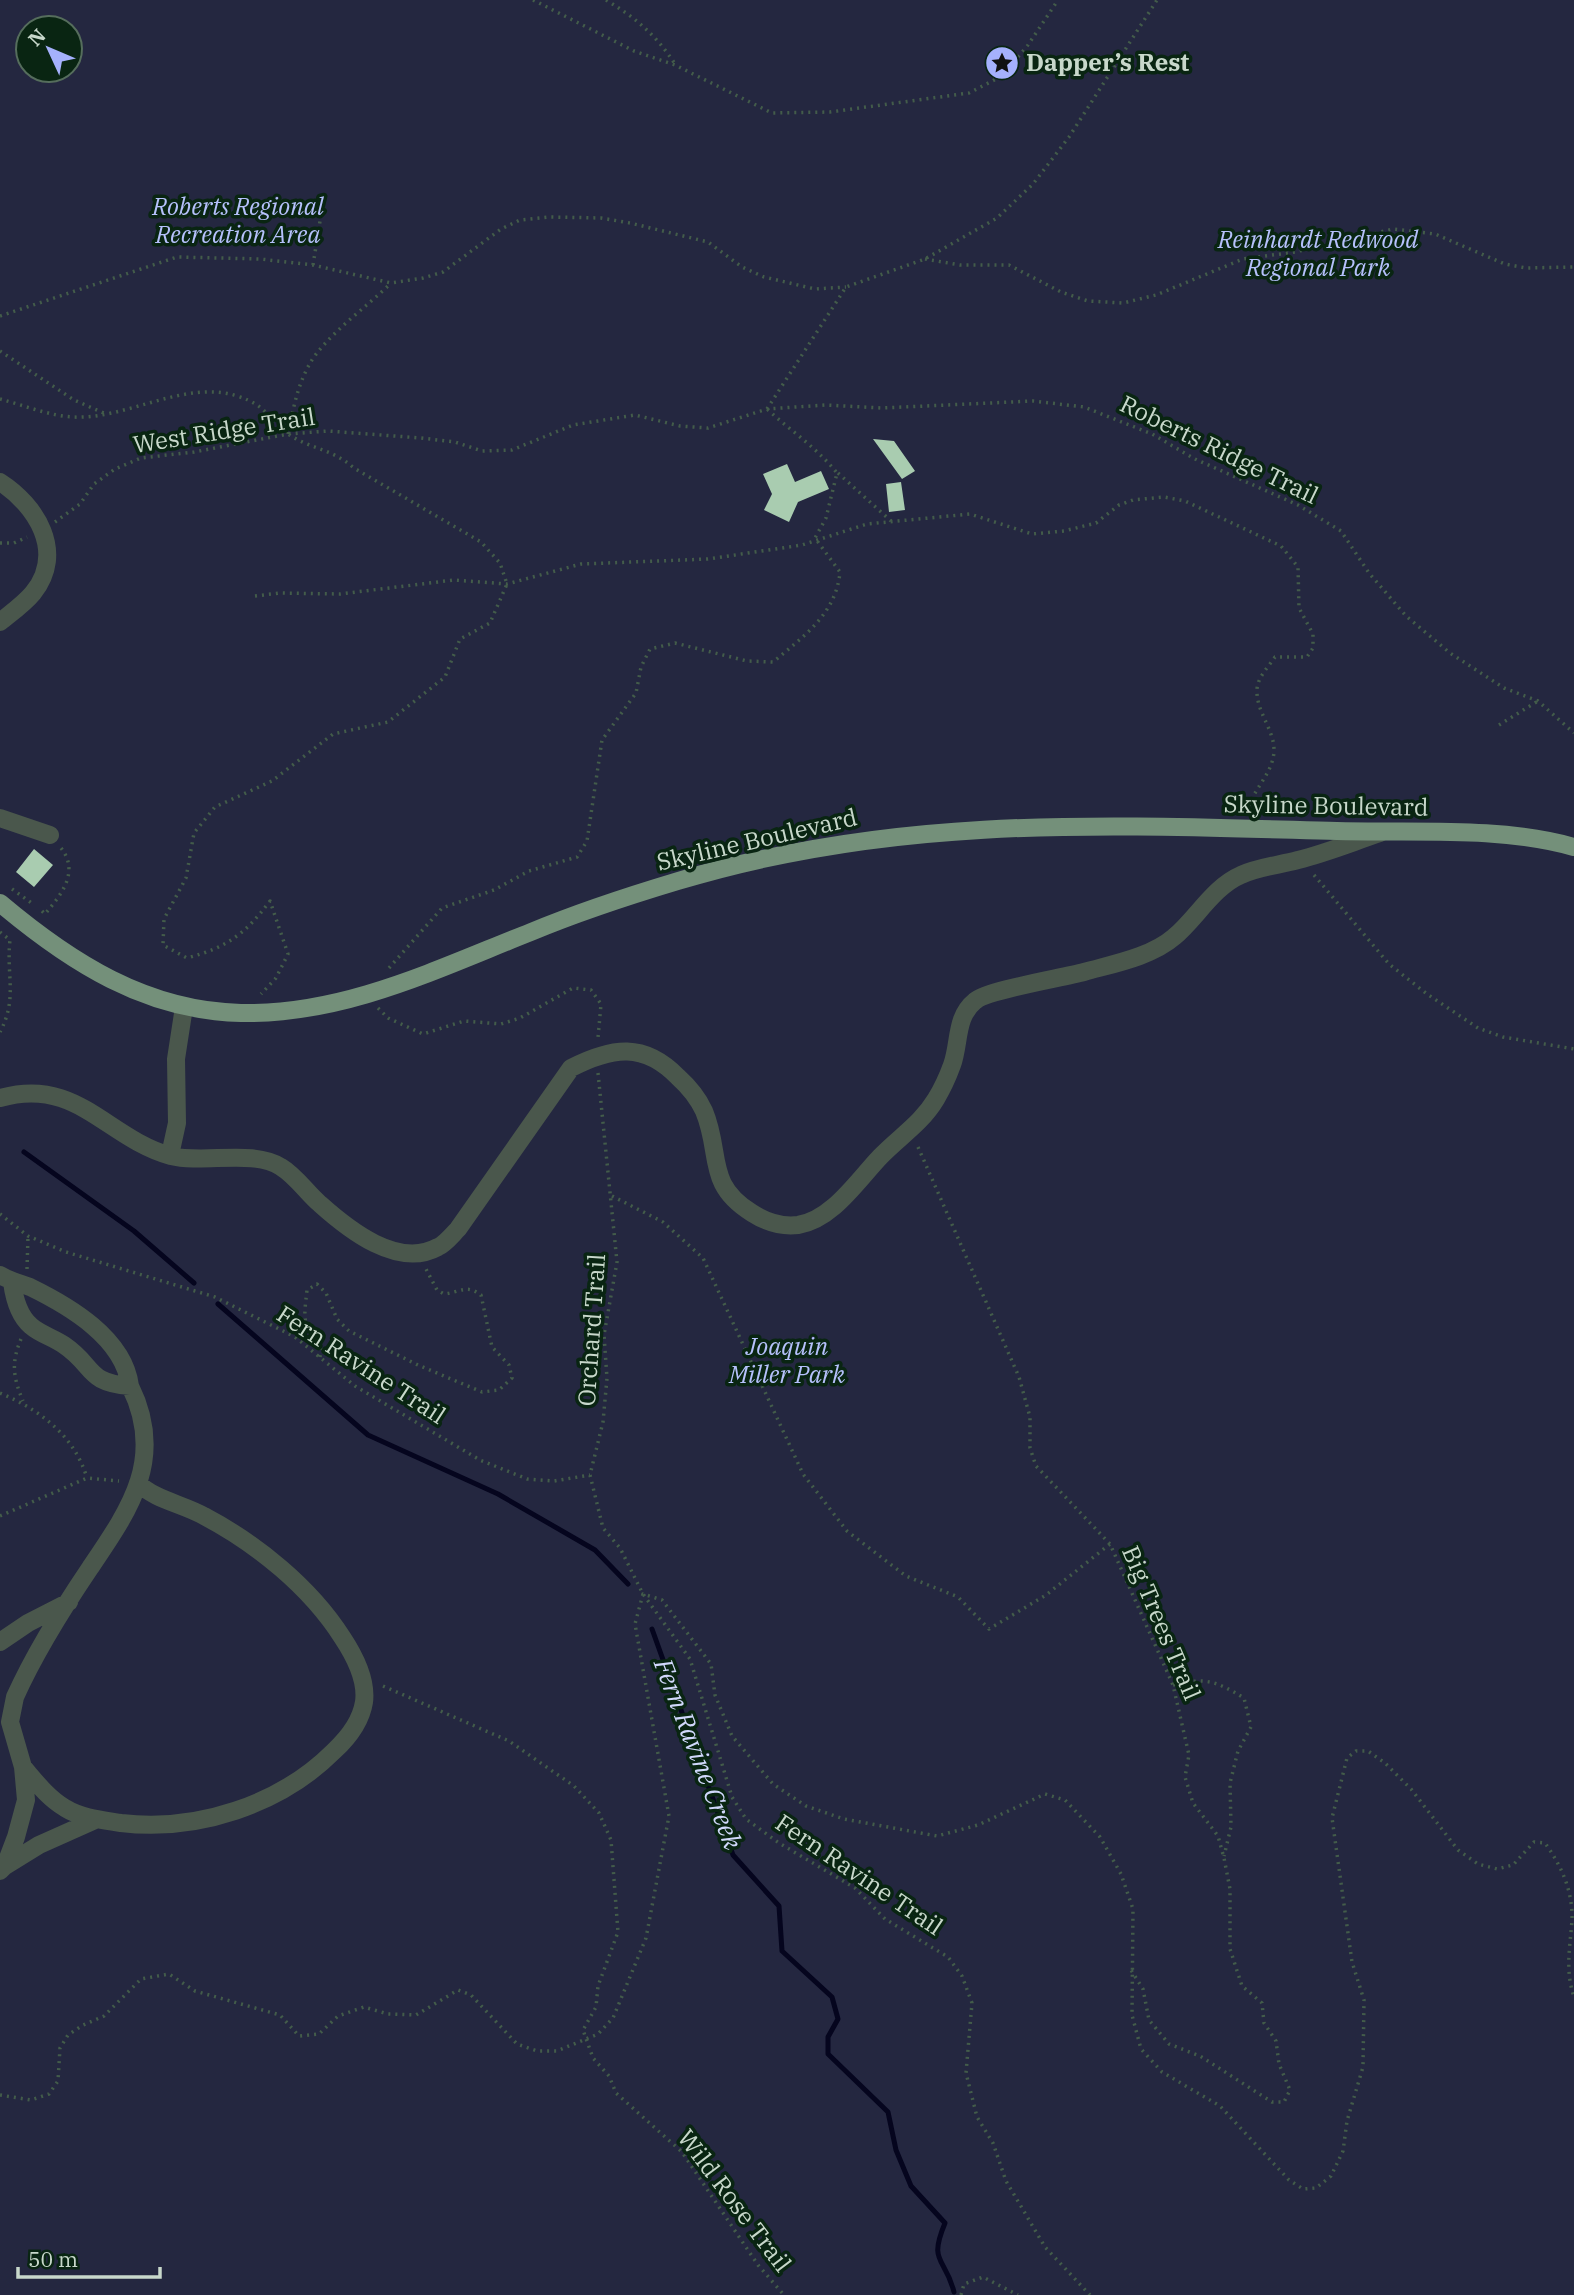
<svg xmlns="http://www.w3.org/2000/svg" width="1574" height="2295" viewBox="0 0 1574 2295" font-family="'IBM Plex Serif',serif">
  <style>
    .green { fill: #242740; fill-rule: evenodd }
    .lines { fill: none; stroke-linecap: round; stroke-linejoin: round }
    .stream { stroke: #05051e; stroke-width: 5 }
    .building { fill: #a9ccb0 }
    .path { stroke: #435c4a; stroke-width: 3.5; stroke-dasharray: 2 5; stroke-linecap: butt }
    .minor { stroke: #4a574c; stroke-width: 18 }
    .major { stroke: #74907a; stroke-width: 18 }
    .labels { text-anchor: middle; stroke-width: 7; stroke-linejoin: round; paint-order: stroke }
    .poi-label { font-size: 24px; font-weight: bold; fill: #c8d8cb; stroke: #092512; text-anchor: start }
    .park-label { font-size: 24px; font-style: italic; fill: #b6c1fc; stroke: #092512 }
    .street-label { font-size: 24px; fill: #c8d8cb; stroke: #092512 }
    .water-label { font-size: 26px; font-style: italic; fill: #d1d8fc; stroke: #092512 }
  </style>
  <rect width="100%" height="100%" fill="#092512"/>
  <path class="green" d="M 0,0 L 1574,0 L 1574,2295 L 0,2295 ZM 28,28 L 70,28 L 70,70 L 28,70 Z"/>
  <g class="lines">
    <path class="stream" d="M 24,1152 L 134,1231 L 194,1283
      M 218,1304 L 368,1435 L 498,1494 L 595,1550 L 628,1584
      M 652,1629 L 733,1855 L 779,1906 L 782,1951 L 832,1997 L 838,2019 L 828,2037 L 828,2054 L 888,2112 L 896,2150 L 911,2186 L 945,2223 C 928,2264 945,2256 954,2292"/>
  </g>
  <path class="building" d="M 873,439 L 894,441 L 915,471 L 902,479 Z
    M 787,464 L 795,482 L 821,471 L 829,489 L 798,502 L 789,522 L 764,510 L 772,494 L 763,474 Z
    M 901,482 L 905,510 L 889,512 L 886,484 Z
    M 34,849 L 53,865 L 34,887 L 16,872 Z"/>
  <g class="lines">
    <path class="path" d="M 533,0 L 634,51 L 675,65 L 772,113 L 830,112 L 969,93 L 1002,76 L 1028,45 L 1058,0
      M 606,0 C 636,18 656,35 675,64
      M 925,259 L 960,265 L 1009,265 L 1061,292 L 1088,301 L 1123,303 L 1156,295 L 1243,259 L 1295,252 L 1393,229 L 1435,234 L 1505,264 L 1526,268 L 1574,267
      M 313,265 L 321,215
      M 0,316 L 177,257 L 260,259 L 313,265 L 391,283 L 423,278 L 443,272 L 501,229 L 520,220 L 549,217 L 601,218 L 630,223 L 708,242 L 742,267 L 764,277 L 815,289 L 846,287
      M 0,351 L 74,400 L 106,414
      M 0,399 C 23,405 50,416 73,417 C 125,420 186,379 237,396 C 269,406 267,419 288,434 C 310,449 331,448 354,468 L 481,542 L 500,563 L 507,584 L 490,623 L 460,639 L 445,677 L 388,722 L 333,734 L 272,781 L 215,807 L 194,833 L 186,878 L 164,919 L 163,945 L 187,958 C 228,947 245,934 270,901 L 288,954 L 276,978 L 261,994
      M 767,409 L 846,287 L 925,259 L 997,218 L 1033,184 L 1069,137 L 1157,0
      M 288,434 C 293,410 297,387 309,365 C 325,336 367,307 391,283
      M 838,473 L 891,521
      M 55,522 L 80,504 L 94,484 L 115,469 L 141,458 L 194,452 L 288,434 L 328,431 L 421,438 L 455,442 L 482,451 L 512,450 L 573,425 L 635,415 L 680,426 L 708,428 L 767,409 L 825,405 L 882,408 L 1033,401 L 1084,407 L 1152,434 L 1195,459 L 1298,505 L 1341,531 L 1369,573 L 1406,616 L 1450,653 L 1504,688 L 1538,701 L 1574,733
      M 0,543 L 14,543 L 27,537
      M 255,596 L 280,593 L 340,594 L 454,580 L 507,584 L 581,564 L 708,559 L 802,545 L 867,524 L 970,514 L 1032,534 L 1064,531 L 1096,523 L 1119,505 L 1133,500 L 1164,497 L 1185,501 L 1281,546 L 1298,567 L 1299,608 L 1313,634 L 1313,648 L 1307,657 L 1275,657 C 1269,666 1257,678 1257,690 C 1256,712 1275,730 1274,752 C 1272,775 1253,789 1247,811
      M 1499,725 L 1538,701
      M 1314,875 L 1389,964 L 1427,994 L 1478,1028 L 1503,1037 L 1574,1049
      M 12,889 L 33,904
      M 42,911 L 45,914 C 61,895 80,872 61,848
      M 0,932 L 10,940 C 6,976 18,998 0,1032
      M 389,968 L 442,908 L 494,890 L 529,871 L 577,857 L 587,841 L 602,740 L 636,693 L 641,667 L 650,649 L 675,643 L 747,661 L 773,662 C 804,636 836,614 840,572 L 815,538 L 826,518 L 837,473 C 817,448 791,431 767,409
      M 378,1008 L 388,1018 L 423,1034 L 464,1021 L 501,1024 L 520,1018 L 573,988 L 591,990 L 601,1004 L 598,1038
      M 598,1073 L 617,1262 L 604,1335 L 607,1378 L 603,1422 L 590,1475 L 603,1528 L 620,1548 L 643,1594 L 690,1659 L 732,1797 L 746,1819 L 779,1843 L 855,1888 L 885,1919 L 948,1957 L 962,1976 L 972,2003 L 966,2073 L 977,2117 L 993,2143 L 1006,2181 L 1045,2247 L 1090,2295
      M 918,1147 L 1019,1377 L 1030,1417 L 1030,1448 L 1036,1466 L 1110,1544 L 1173,1685 L 1189,1755 L 1185,1777 L 1193,1803 L 1218,1836 L 1224,1858 L 1230,1889 L 1230,1949 L 1242,1986 L 1262,2003 L 1264,2023 L 1276,2041 L 1279,2064 L 1290,2090 L 1284,2102 L 1272,2102 L 1200,2056 L 1169,2044 L 1149,2020 L 1143,1989 L 1131,1970
      M 612,1196 L 663,1222 L 703,1258 L 803,1474 L 847,1531 L 906,1576 L 958,1597 L 989,1629 L 1046,1595 L 1110,1544
      M 0,1214 L 28,1236 L 66,1252 L 215,1297 L 295,1337 L 355,1386 L 480,1460 L 527,1479 L 554,1481 L 590,1475
      M 27,1269 L 28,1236
      M 21,1339 C 11,1363 13,1377 23,1401
      M 320,1357 L 322,1347 C 301,1326 304,1318 307,1290 L 317,1284 L 326,1293 L 337,1319 L 349,1331 L 418,1365 L 482,1392 L 499,1390 L 512,1378 L 509,1365 L 492,1347 L 481,1295 C 466,1284 461,1292 444,1294 L 437,1290 L 426,1269
      M 0,1393 C 40,1410 74,1435 87,1478
      M 0,1516 L 87,1478 L 119,1481
      M 1173,1685 C 1206,1677 1216,1681 1244,1698 L 1251,1727 L 1238,1751 L 1230,1783 L 1231,1827 L 1224,1856
      M 383,1686 L 509,1741 L 574,1786 L 599,1813 L 611,1840 L 618,1932 L 598,1986 L 596,2007 L 583,2030 L 593,2058 L 609,2076 L 616,2093 L 682,2152 L 758,2265 L 784,2295
      M 0,2095 L 31,2100 L 49,2094 L 58,2081 L 60,2048 L 68,2035 L 83,2025 L 104,2016 L 141,1979 L 169,1974 L 195,1991 L 280,2015 L 299,2036 L 319,2034 L 338,2016 L 364,2007 L 388,2014 L 416,2015 L 458,1990 L 471,1995 L 517,2044 L 537,2051 L 557,2051 L 598,2034 L 613,2018 L 646,1938 L 669,1816 L 635,1624 L 643,1594 L 662,1600 L 711,1664 L 715,1695 L 732,1736 L 773,1784 L 806,1806 L 844,1819 L 937,1836 L 978,1825 L 1045,1794 L 1065,1800 L 1100,1837 L 1121,1874 L 1133,1909 L 1132,2015 L 1141,2049 L 1162,2072 L 1220,2106 L 1289,2180 L 1303,2189 L 1316,2188 L 1331,2176 L 1343,2151 L 1347,2121 L 1363,2067 L 1364,2000 L 1352,1962 L 1332,1818 L 1347,1758 L 1356,1751 L 1368,1751 L 1385,1763 L 1411,1789 L 1458,1850 L 1478,1864 L 1497,1869 L 1513,1865 L 1534,1842 L 1545,1843 C 1561,1865 1573,1891 1572,1920 C 1570,1948 1565,1970 1574,1997
      M 961,2295 L 964,2284 L 983,2277 L 1018,2295"/>
    <path class="minor" d="M 0,482 C 36,505 66,552 33,593 C 24,604 11,613 0,622
      M 0,818 L 50,835
      M 0,1098 C 77,1076 106,1138 171,1156 C 204,1164 253,1149 281,1167 C 296,1176 307,1193 320,1204 C 349,1230 398,1269 438,1247 C 445,1244 452,1235 458,1229 L 571,1068 C 612,1047 644,1042 678,1077 C 688,1086 698,1098 704,1111 C 722,1154 705,1184 752,1213 C 766,1222 781,1227 798,1225 C 832,1220 858,1180 880,1157 C 899,1137 921,1124 936,1099 C 942,1089 948,1076 952,1065 C 960,1043 955,1017 975,1001 C 987,990 1062,978 1084,972 C 1112,964 1151,957 1174,937 C 1196,919 1213,887 1241,875 C 1258,867 1280,865 1298,860 C 1326,853 1353,842 1380,833
      M 170,1155 L 177,1123 L 176,1059 L 184,1007
      M 0,1275 C 10,1281 19,1283 30,1287 C 69,1306 124,1338 130,1386 C 86,1383 95,1366 64,1345 C 54,1338 40,1334 31,1326 C 19,1316 14,1297 12,1282
      M 0,1642 L 28,1623 L 69,1602
      M 23,1767 C 36,1782 48,1798 65,1808 C 81,1818 102,1820 121,1823 C 197,1832 280,1805 334,1751 C 348,1738 361,1721 364,1702 C 367,1680 354,1655 342,1637 C 310,1587 257,1544 204,1516 C 183,1504 155,1500 138,1483
      M 5,1866 L 39,1845 L 95,1820
      M 0,1871 L 5,1866 L 16,1837 L 26,1800 L 23,1767 L 10,1722 L 15,1697 C 33,1657 65,1605 90,1568 C 130,1509 166,1458 130,1386"/>
    <path class="major" d="M 0,903 C 70,962 146,1011 241,1013 C 344,1015 437,969 531,932 C 579,912 628,896 678,881 C 899,814 1110,825 1337,831 C 1411,833 1502,826 1574,847"/>
  </g>
  <defs>
    <g id="sight-disc" transform="scale(1.75)"><circle r="9.5" fill="#a5b1fc" stroke="#092512"/><path d="M0-6L1.8-2.2L6-1.7L2.9 1.2L3.7 5.4L0 3.3L-3.7 5.4L-2.9 1.2L-6-1.7L-1.8-2.2Z" fill="#111"/></g>
  </defs>
  <g fill-rule="evenodd">
    <use href="#sight-disc" x="1002" y="63"/>
  </g>
  <g class="labels">
    <g class="poi-label">
      <text x="1026" y="71">Dapper’s Rest</text>
    </g>
    <g class="park-label">
      <text x="238" y="215">Roberts Regional<tspan x="238" dy="28">Recreation Area</tspan></text>
      <text x="1318" y="248">Reinhardt Redwood<tspan x="1318" dy="28">Regional Park</tspan></text>
      <text x="787" y="1355">Joaquin<tspan x="787" dy="28">Miller Park</tspan></text>
    </g>
    <g class="street-label">
      <text transform="translate(224 431) rotate(-9)" y="8">West Ridge Trail</text>
      <text transform="translate(1219 450) rotate(26)" y="8">Roberts Ridge Trail</text>
      <text transform="translate(1326 806) rotate(1)" y="8">Skyline Boulevard</text>
      <text transform="translate(757 840) rotate(-13)" y="8">Skyline Boulevard</text>
      <text transform="translate(592 1330) rotate(-86)" y="8">Orchard Trail</text>
      <text transform="translate(361 1365) rotate(33)" y="8">Fern Ravine Trail</text>
      <text transform="translate(1161 1623) rotate(67)" y="8">Big Trees Trail</text>
      <text transform="translate(859 1875) rotate(34)" y="8">Fern Ravine Trail</text>
      <text transform="translate(734 2201) rotate(53)" y="8">Wild Rose Trail</text>
    </g>
    <g class="water-label">
      <text transform="translate(698 1754) rotate(69)" y="9">Fern Ravine Creek</text>
    </g>
  </g>
  <g transform="translate(49 49) rotate(314)"><circle r="33" fill="#092512" stroke="#556d5c" stroke-width="2"/>
  <path d="M0-5L12 26L0 18L-12 26Z" fill="#a5b1fc"/>
  <text y="-10" font-size="19" font-weight="bold" text-anchor="middle" fill="#c8d8cb">N</text>
  </g>
  <path d="M18 2267v10h142v-10" fill="none" stroke="#c8d8cb" stroke-width="3.5"/>
  <text x="28" y="2267" font-size="21" fill="#c8d8cb" stroke="#092512" stroke-width="5" paint-order="stroke">50 m</text>
</svg>
